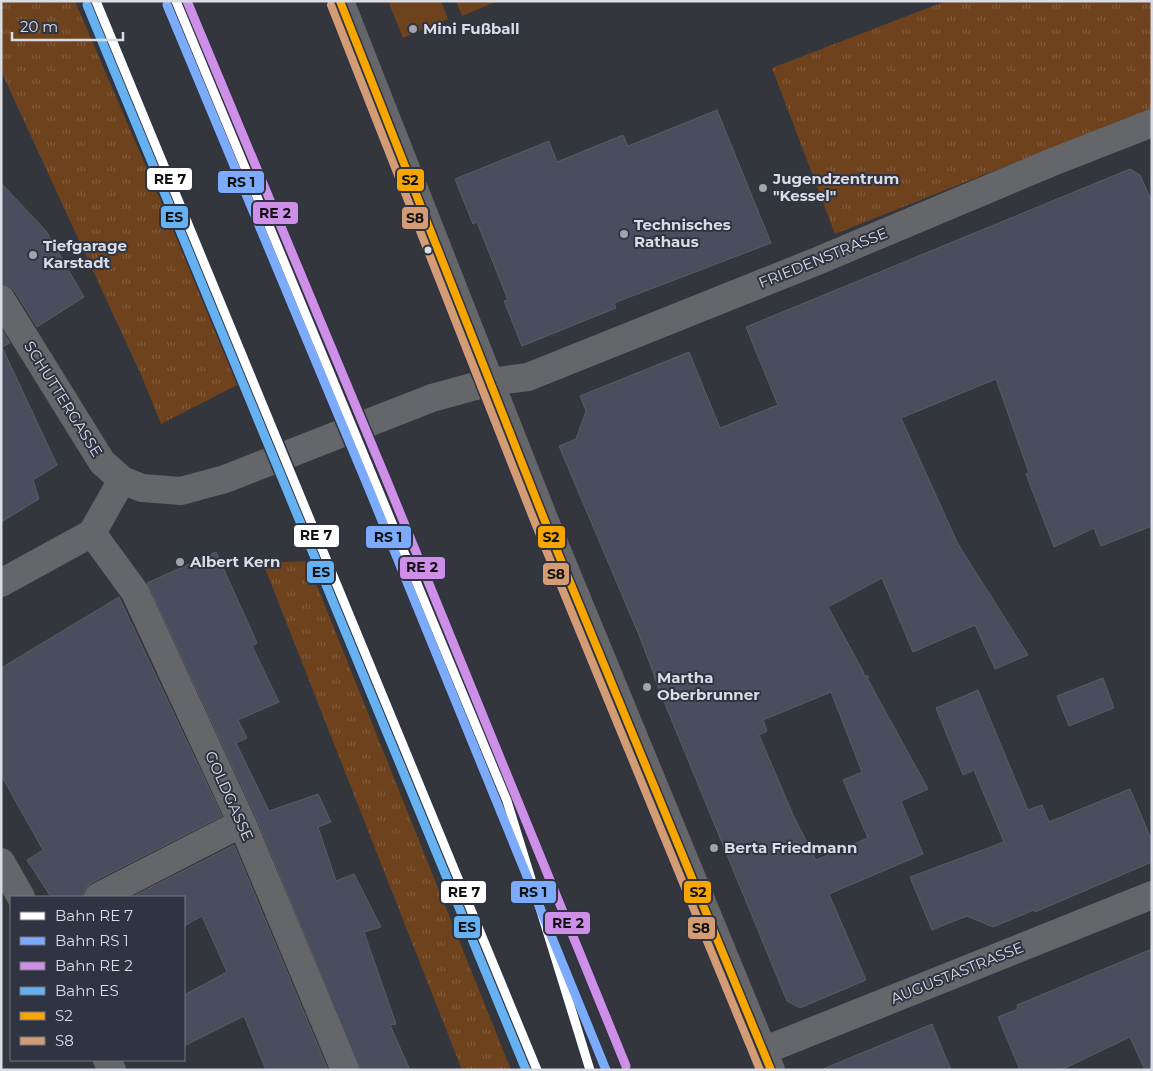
<svg xmlns="http://www.w3.org/2000/svg" width="1153" height="1071" viewBox="0 0 1153 1071" font-family="Montserrat,sans-serif">
  <style>
    .grass { fill: #6d421d }
    .park { fill: url(#park-tufts) }
    .building { fill: #4a4d5e; stroke: #5b5c63; fill-rule: evenodd }
    .lines { fill: none; stroke-linecap: round; stroke-linejoin: round }
    .minor { stroke: #64666a; stroke-width: 28 }
    .rail-casing { stroke: #707174; stroke-width: 5.5 }
    .rail { stroke: #303442; stroke-width: 4; stroke-dasharray: 11; stroke-linecap: butt }
    .bus-1-casing { stroke: #303442; stroke-width: 11 }
    .bus-2-casing { stroke: #303442; stroke-width: 11 }
    .bus-1 { stroke: #f7a600; stroke-width: 8 }
    .bus-2 { stroke: #d39c74; stroke-width: 8 }
    .rail-1-casing { stroke: #303442; stroke-width: 12 }
    .rail-2-casing { stroke: #303442; stroke-width: 12 }
    .rail-3-casing { stroke: #303442; stroke-width: 12 }
    .rail-4-casing { stroke: #303442; stroke-width: 12 }
    .rail-1 { stroke: #fff; stroke-width: 9 }
    .rail-2 { stroke: #7babfa; stroke-width: 9 }
    .rail-3 { stroke: #ce8fe9; stroke-width: 9 }
    .rail-4 { stroke: #66b1f2; stroke-width: 9 }
    .poi-dot { fill: #a1a3ab; stroke: #303442; stroke-width: 2 }
    .bus-dot { fill: #dbdde6; stroke: #303442; stroke-width: 2 }
    .labels { text-anchor: middle; stroke-width: 4; stroke-linejoin: round; paint-order: stroke }
    .poi-label { font-size: 15px; font-weight: bold; fill: #dbdde6; stroke: #303442; text-anchor: start }
    .street-label { font-size: 15px; fill: #dbdde6; stroke: #303442 }
    .line-badge { stroke: #303442; stroke-width: 2 }
    .pale-badge-label { font-size: 14px; text-anchor: middle; font-weight: bold; fill: #111 }
  </style>
  <defs>
    <pattern id="park-tufts" width="24" height="20" patternUnits="userSpaceOnUse" patternTransform="scale(1.25)"><rect width="24" height="20" fill="#6d421d"/><path d="M3 7l-1-3M5 7V3M7 7l1-3M15 17l-1-3M17 17v-4M19 17l1-3" fill="none" stroke="#815d3e"/></pattern>
  </defs>
  <rect width="100%" height="100%" fill="#34363e"/>
  <path class="grass" d="M 388,1 L 441,1 L 448,19 L 403,38 Z
    M 456,1 L 498,1 L 462,16 Z"/>
  <path class="park" d="M 1,1 L 75,1 L 239,384 L 161,424 L 142,377 L 1,71 Z
    M 946,1 L 1152,1 L 1152,108 L 835,234 L 772,68 Z
    M 307,561 L 511,1070 L 462,1070 L 263,563 Z"/>
  <path class="building" d="M 717,110 L 771,243 L 614,303 L 616,308 L 522,346 L 504,301 L 508,300 L 477,222 L 473,224 L 455,179 L 549,141 L 557,162 L 623,135 L 628,146 Z
    M 1130,169 L 1140,175 L 1152,202 L 1152,526 L 1101,546 L 1094,528 L 1054,547 L 1026,474 L 1029,473 L 996,379 L 901,418 L 958,544 L 1028,655 L 995,669 L 975,625 L 913,652 L 882,578 L 828,607 L 864,673 L 863,674 L 869,677 L 867,678 L 928,789 L 901,801 L 923,854 L 829,894 L 866,980 L 800,1008 L 787,1001 L 654,677 L 655,677 L 639,635 L 559,446 L 576,439 L 586,411 L 580,396 L 689,352 L 720,428 L 778,405 L 746,327 ZM 831,692 L 862,772 L 843,780 L 868,838 L 816,860 L 794,817 L 759,735 L 767,731 L 763,720 Z
    M 1,183 L 46,231 L 84,297 L 37,327 L 14,290 L 9,286 L 1,283 Z
    M 1,329 L 10,343 L 2,347 L 57,465 L 33,480 L 39,499 L 1,522 Z
    M 216,552 L 257,643 L 252,646 L 279,702 L 238,720 L 247,738 L 236,743 L 269,811 L 318,794 L 331,822 L 318,827 L 336,881 L 354,874 L 381,927 L 364,932 L 396,1024 L 390,1025 L 410,1070 L 360,1070 L 256,817 L 147,583 Z
    M 119,597 L 222,816 L 91,883 L 85,889 L 83,897 L 51,897 L 27,860 L 43,850 L 1,775 L 1,668 Z
    M 1103,678 L 1114,708 L 1069,726 L 1057,696 Z
    M 978,690 L 1028,810 L 1042,805 L 1049,822 L 1130,789 L 1152,841 L 1152,862 L 1035,912 L 1034,910 L 993,927 L 967,916 L 932,930 L 910,877 L 1004,842 L 974,770 L 963,775 L 936,708 Z
    M 234,845 L 328,1070 L 266,1070 L 244,1016 L 184,1046 L 184,995 L 227,972 L 202,916 L 184,926 L 184,897 L 132,897 Z
    M 1152,949 L 1152,1070 L 1145,1070 L 1130,1037 L 1061,1070 L 1020,1070 L 998,1017 L 1018,1009 L 1017,1005 Z
    M 932,1024 L 951,1070 L 823,1070 L 823,1069 Z"/>
  <g class="lines">
    <path class="minor" d="M 340,1 L 544,519 L 771,1070
      M 1,299 L 102,462 L 122,480 L 142,488 L 181,491 L 225,479 L 432,398 L 490,382 L 528,377 L 815,262 L 1050,163 L 1152,123
      M 92,533 L 135,592 L 242,823 L 345,1070
      M 1,583 L 92,533 L 122,480
      M 1,862 L 21,897
      M 98,897 L 242,823
      M 763,1051 L 1152,895
      M 107,1060 L 112,1070"/>
    <g class="rail-casing">
      <path id="rail" d="M 177,1 L 179,8"/>
    </g>
    <use href="#rail" class="rail"/>
    <g class="bus-1-casing">
      <path id="bus-1" d="M 340,1 L 544,519 L 771,1070"/>
    </g>
    <g class="bus-2-casing">
      <path id="bus-2" d="M 331,5 L 535,523 L 760,1070"/>
    </g>
    <use href="#bus-1" class="bus-1"/>
    <use href="#bus-2" class="bus-2"/>
    <g class="rail-1-casing">
      <path id="rail-1" d="M 96,1 L 537,1070
        M 176,1 L 507,801 L 590,1070"/>
    </g>
    <g class="rail-2-casing">
      <path id="rail-2" d="M 167,5 L 369,489 L 606,1070"/>
    </g>
    <g class="rail-3-casing">
      <path id="rail-3" d="M 187,1 L 387,481 L 626,1066"/>
    </g>
    <g class="rail-4-casing">
      <path id="rail-4" d="M 87,5 L 526,1070"/>
    </g>
    <use href="#rail-1" class="rail-1"/>
    <use href="#rail-2" class="rail-2"/>
    <use href="#rail-3" class="rail-3"/>
    <use href="#rail-4" class="rail-4"/>
  </g>
  <g class="poi-dot">
    <circle cx="413" cy="29" r="5"/>
    <circle cx="763" cy="188" r="5"/>
    <circle cx="624" cy="234" r="5"/>
    <circle cx="33" cy="255" r="5"/>
    <circle cx="180" cy="562" r="5"/>
    <circle cx="647" cy="687" r="5"/>
    <circle cx="714" cy="848" r="5"/>
  </g>
  <circle class="bus-dot" cx="428" cy="250" r="4.5"/>
  <g class="labels">
    <g class="poi-label">
      <text x="423" y="34">Mini Fußball</text>
      <text x="773" y="184">Jugendzentrum<tspan x="773" dy="17">"Kessel"</tspan></text>
      <text x="634" y="230">Technisches<tspan x="634" dy="17">Rathaus</tspan></text>
      <text x="43" y="251">Tiefgarage<tspan x="43" dy="17">Karstadt</tspan></text>
      <text x="190" y="567">Albert Kern</text>
      <text x="657" y="683">Martha<tspan x="657" dy="17">Oberbrunner</tspan></text>
      <text x="724" y="853">Berta Friedmann</text>
    </g>
    <g class="street-label">
      <text transform="translate(823 258) rotate(-22)" y="5">FRIEDENSTRASSE</text>
      <text transform="translate(63 399) rotate(58)" y="5">SCHUTTERGASSE</text>
      <text transform="translate(229 796) rotate(66)" y="5">GOLDGASSE</text>
      <text transform="translate(957 973) rotate(-22)" y="5">AUGUSTASTRASSE</text>
    </g>
  </g>
  <g class="line-badge">
    <rect x="146" y="167" width="47" height="24" rx="5" fill="#fff"/>
    <rect x="396" y="168" width="29" height="24" rx="5" fill="#f7a600"/>
    <rect x="217" y="170" width="48" height="24" rx="5" fill="#7babfa"/>
    <rect x="252" y="201" width="47" height="24" rx="5" fill="#ce8fe9"/>
    <rect x="160" y="205" width="29" height="24" rx="5" fill="#66b1f2"/>
    <rect x="401" y="206" width="28" height="24" rx="5" fill="#d39c74"/>
    <rect x="293" y="524" width="47" height="24" rx="5" fill="#fff"/>
    <rect x="365" y="525" width="47" height="24" rx="5" fill="#7babfa"/>
    <rect x="537" y="525" width="29" height="24" rx="5" fill="#f7a600"/>
    <rect x="399" y="556" width="47" height="24" rx="5" fill="#ce8fe9"/>
    <rect x="306" y="560" width="29" height="24" rx="5" fill="#66b1f2"/>
    <rect x="542" y="562" width="28" height="24" rx="5" fill="#d39c74"/>
    <rect x="440" y="880" width="47" height="24" rx="5" fill="#fff"/>
    <rect x="510" y="880" width="47" height="24" rx="5" fill="#7babfa"/>
    <rect x="683" y="880" width="29" height="24" rx="5" fill="#f7a600"/>
    <rect x="544" y="911" width="47" height="24" rx="5" fill="#ce8fe9"/>
    <rect x="453" y="915" width="28" height="24" rx="5" fill="#66b1f2"/>
    <rect x="687" y="916" width="29" height="24" rx="5" fill="#d39c74"/>
  </g>
  <g class="pale-badge-label">
    <text x="170" y="184">RE 7</text>
    <text x="410" y="185">S2</text>
    <text x="241" y="187">RS 1</text>
    <text x="275" y="218">RE 2</text>
    <text x="174" y="222">ES</text>
    <text x="415" y="223">S8</text>
    <text x="316" y="540">RE 7</text>
    <text x="388" y="542">RS 1</text>
    <text x="551" y="542">S2</text>
    <text x="422" y="572">RE 2</text>
    <text x="321" y="577">ES</text>
    <text x="556" y="579">S8</text>
    <text x="464" y="897">RE 7</text>
    <text x="533" y="897">RS 1</text>
    <text x="698" y="897">S2</text>
    <text x="568" y="928">RE 2</text>
    <text x="467" y="932">ES</text>
    <text x="701" y="933">S8</text>
  </g>
  <rect width="1153" height="1071" fill="none" stroke="#dbdde6" stroke-width="5"/>
  <rect x="10" y="896" width="175" height="165" fill="#303442" stroke="#747884"/>
  <rect x="20" y="912" width="25" height="8" fill="#ffffff" stroke="#747884"/>
  <text x="55" y="921" font-size="15" fill="#dbdde6">Bahn RE 7</text>
  <rect x="20" y="937" width="25" height="8" fill="#7babfa" stroke="#747884"/>
  <text x="55" y="946" font-size="15" fill="#dbdde6">Bahn RS 1</text>
  <rect x="20" y="962" width="25" height="8" fill="#ce8fe9" stroke="#747884"/>
  <text x="55" y="971" font-size="15" fill="#dbdde6">Bahn RE 2</text>
  <rect x="20" y="987" width="25" height="8" fill="#66b1f2" stroke="#747884"/>
  <text x="55" y="996" font-size="15" fill="#dbdde6">Bahn ES</text>
  <rect x="20" y="1012" width="25" height="8" fill="#f7a600" stroke="#747884"/>
  <text x="55" y="1021" font-size="15" fill="#dbdde6">S2</text>
  <rect x="20" y="1037" width="25" height="8" fill="#d39c74" stroke="#747884"/>
  <text x="55" y="1046" font-size="15" fill="#dbdde6">S8</text>
  <path d="M12 32v8h111v-8" fill="none" stroke="#dbdde6" stroke-width="2.5"/>
  <text x="20" y="32" font-size="15" fill="#dbdde6" stroke="#303442" stroke-width="4" paint-order="stroke">20 m</text>
</svg>
